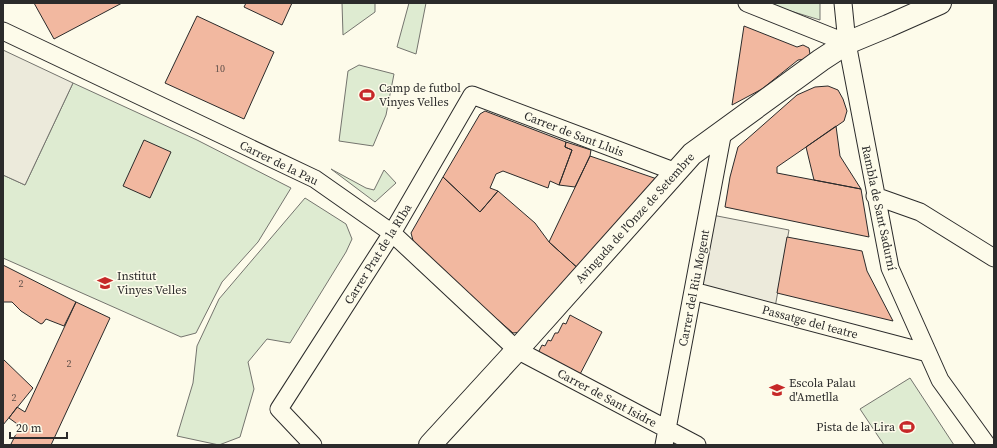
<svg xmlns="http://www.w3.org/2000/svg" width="997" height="448" viewBox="0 0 997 448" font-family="'Source Serif 4',serif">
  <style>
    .green { fill: #deebd1; stroke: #74746e }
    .parking { fill: #eceadb; stroke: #74746e }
    .building { fill: #f2b8a0; stroke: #2b2b2b }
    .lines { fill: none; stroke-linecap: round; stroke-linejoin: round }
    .street-casing { stroke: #2b2b2b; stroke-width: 19 }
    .secondary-casing { stroke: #2b2b2b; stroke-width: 24 }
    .street { stroke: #fdfbea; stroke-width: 17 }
    .secondary { stroke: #fdfbea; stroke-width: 22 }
    .labels { text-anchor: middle; stroke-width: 3; stroke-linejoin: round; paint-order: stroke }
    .number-label { font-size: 10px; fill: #5d4e48 }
    .poi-label { font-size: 12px; fill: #2b2b2b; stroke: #fdfbea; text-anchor: start }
    .street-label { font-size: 12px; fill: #2b2b2b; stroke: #fdfbea }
  </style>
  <rect width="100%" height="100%" fill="#fdfbea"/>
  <path class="green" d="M 342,3 L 375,3 L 375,12 L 343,35 Z
    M 409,3 L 426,3 L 416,54 L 397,47 Z
    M 769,3 L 820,3 L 820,20 L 784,9 Z
    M 359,65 L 394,74 L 386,115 L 373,146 L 339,141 L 348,71 Z
    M 73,83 L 197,140 L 291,188 L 258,242 L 222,282 L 196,333 L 181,337 L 3,258 L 3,175 L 25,185 Z
    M 331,169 L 366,188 L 374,190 L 384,170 L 396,183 L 375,202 Z
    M 305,198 L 346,224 L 352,239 L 346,252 L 290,343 L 267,339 L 248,362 L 254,389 L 240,437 L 219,445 L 177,436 L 193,383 L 197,346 L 219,299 Z
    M 910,378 L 954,445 L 884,445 L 860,409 Z"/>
  <path class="parking" d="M 3,50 L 73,83 L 25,185 L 3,175 Z
    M 707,214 L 789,230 L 774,313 L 693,291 Z"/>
  <path class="building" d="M 34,3 L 122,3 L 54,39 Z
    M 246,3 L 292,3 L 282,25 L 244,7 Z
    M 197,16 L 274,52 L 244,119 L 165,83 Z
    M 744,26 L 797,47 L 803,45 L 809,48 L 810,54 L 806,59 L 798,60 L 762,89 L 732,105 Z
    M 828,86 L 838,90 L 843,99 L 847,111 L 844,121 L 777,167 L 777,173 L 861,189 L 869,237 L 725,207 L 730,177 L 738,147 L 797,95 L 815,87 Z
    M 485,111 L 566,142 L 565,147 L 572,150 L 559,185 L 550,181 L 548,188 L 503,171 L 496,174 L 490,188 L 498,191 L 480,212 L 443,177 L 480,114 Z
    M 836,126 L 840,156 L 861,189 L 814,180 L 806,147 Z
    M 144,140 L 171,152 L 150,198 L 123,186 Z
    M 566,142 L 591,150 L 590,156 L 575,187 L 559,185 L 572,150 L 565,147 Z
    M 590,156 L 660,180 L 581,271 L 549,242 Z
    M 443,177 L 480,212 L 498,191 L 535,223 L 549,242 L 581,271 L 522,332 L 513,333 L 419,251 L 414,244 L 411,233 Z
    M 787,237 L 862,251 L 867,271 L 893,321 L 777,293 Z
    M 3,265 L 76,302 L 64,326 L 46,319 L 43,323 L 41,324 L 21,311 L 12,302 L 3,302 Z
    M 76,302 L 110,318 L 51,445 L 13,445 L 11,444 L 20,426 L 9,418 L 17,407 L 25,412 Z
    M 570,315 L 602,332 L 577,380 L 540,361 L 539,351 L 542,345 L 545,346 L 548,340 L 551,341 L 555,333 L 558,333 L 563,323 L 566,324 Z
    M 3,359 L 33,388 L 3,425 Z"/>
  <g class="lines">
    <g class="street-casing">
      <path id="street" d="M 747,3 L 847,43
        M 843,3 L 847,43 L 890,268 L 940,380 L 987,445
        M 3,31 L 315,179 L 392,233 L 517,350 L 697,445
        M 875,196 L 920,212 L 994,258
        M 693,291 L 928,353
        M 313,445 L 279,409 L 392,233 L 472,95 L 676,172
        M 664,445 L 723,131"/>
    </g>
    <g class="secondary-casing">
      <path id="secondary" d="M 430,445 L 517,350 L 692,154 L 821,60 L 847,43 L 888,26 L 940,3"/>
    </g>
    <use href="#street" class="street"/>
    <use href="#secondary" class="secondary"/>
  </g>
  <defs>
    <g id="stadium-bare" transform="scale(1.2)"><path d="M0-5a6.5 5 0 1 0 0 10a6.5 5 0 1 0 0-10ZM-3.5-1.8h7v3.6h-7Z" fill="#c62828" stroke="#fdfbea" stroke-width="2.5" paint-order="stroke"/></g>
    <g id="school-bare" transform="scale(1.2)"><path d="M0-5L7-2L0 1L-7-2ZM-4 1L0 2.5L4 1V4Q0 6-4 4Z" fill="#c62828" stroke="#fdfbea" stroke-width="2.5" paint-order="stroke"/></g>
  </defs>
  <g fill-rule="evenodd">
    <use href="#stadium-bare" x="367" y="95"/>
    <use href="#school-bare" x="105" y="283"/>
    <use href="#school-bare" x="777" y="390"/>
    <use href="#stadium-bare" x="907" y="427"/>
  </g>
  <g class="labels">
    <g class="number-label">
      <text x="220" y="72">10</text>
      <text x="21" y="287">2</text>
      <text x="69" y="367">2</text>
      <text x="14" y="401">2</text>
    </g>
    <g class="poi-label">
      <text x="379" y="92">Camp de futbol<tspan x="379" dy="14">Vinyes Velles</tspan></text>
      <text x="117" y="280">Institut<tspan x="117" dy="14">Vinyes Velles</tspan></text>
      <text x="789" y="387">Escola Palau<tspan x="789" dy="14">d'Ametlla</tspan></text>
      <text x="895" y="431" text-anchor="end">Pista de la Lira</text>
    </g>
    <g class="street-label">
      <text transform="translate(574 134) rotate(21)" y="4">Carrer de Sant Lluis</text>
      <text transform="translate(279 163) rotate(26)" y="4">Carrer de la Pau</text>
      <text transform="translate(879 208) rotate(78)" y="4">Rambla de Sant Sadurní</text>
      <text transform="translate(635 218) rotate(-48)" y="4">Avinguda de l'Onze de Setembre</text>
      <text transform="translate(378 254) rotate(-58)" y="4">Carrer Prat de la RIba</text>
      <text transform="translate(694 288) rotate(-79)" y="4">Carrer del Riu Mogent</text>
      <text transform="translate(810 322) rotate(15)" y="4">Passatge del teatre</text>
      <text transform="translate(607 398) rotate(28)" y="4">Carrer de Sant Isidre</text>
    </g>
  </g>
  <rect width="997" height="448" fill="none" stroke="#2b2b2b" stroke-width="8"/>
  <path d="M10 432v6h57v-6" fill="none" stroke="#2b2b2b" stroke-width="2"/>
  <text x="16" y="432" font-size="12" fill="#2b2b2b" stroke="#fdfbea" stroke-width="3" paint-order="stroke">20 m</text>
</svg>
